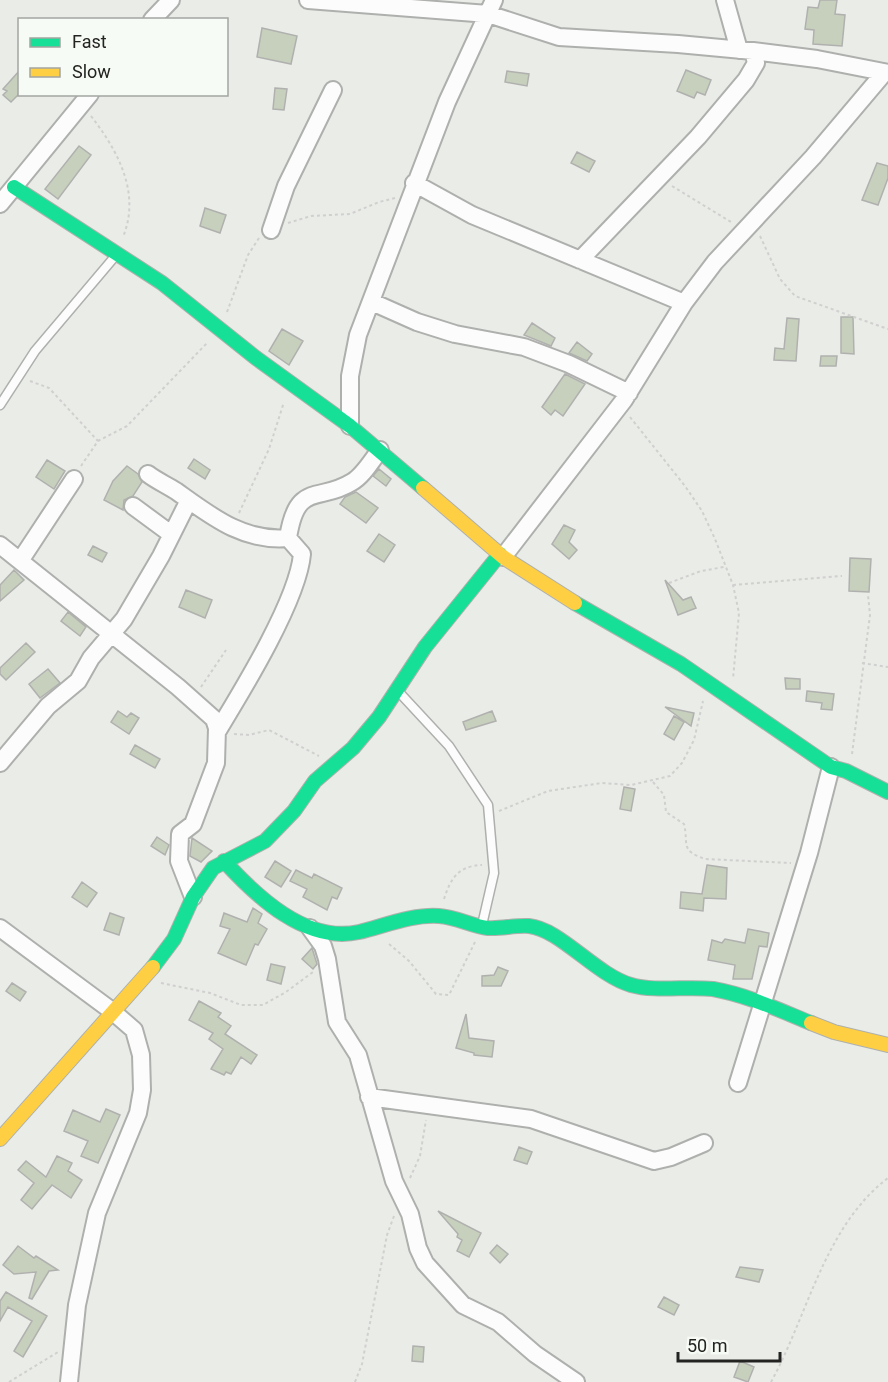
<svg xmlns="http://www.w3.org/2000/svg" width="888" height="1382" viewBox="0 0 888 1382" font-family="Roboto,sans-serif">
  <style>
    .building { fill: #c7d0bd; stroke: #b0b1af; stroke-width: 1.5 }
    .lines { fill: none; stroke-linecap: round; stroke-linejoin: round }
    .lane-casing { stroke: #aeb0ad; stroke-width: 11 }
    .street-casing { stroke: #aeb0ad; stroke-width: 20 }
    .fast-casing { stroke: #aeb0ad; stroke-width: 16 }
    .slow-casing { stroke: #aeb0ad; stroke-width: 16 }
    .path { stroke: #d0d0cf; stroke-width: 2; stroke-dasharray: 3 3; stroke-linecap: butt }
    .lane { stroke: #fcfcfc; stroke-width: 8 }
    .street { stroke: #fcfcfc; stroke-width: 16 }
    .fast { stroke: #16e098; stroke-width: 14 }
    .slow { stroke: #ffcf43; stroke-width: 14 }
  </style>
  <rect width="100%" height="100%" fill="#eaece8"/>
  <path class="building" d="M 820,0 L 837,0 L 835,14 L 845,15 L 842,46 L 813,44 L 814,30 L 805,29 L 808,7 L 818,8 Z
    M 262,28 L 297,36 L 291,64 L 257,57 Z
    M 20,70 L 20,93 L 11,102 L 3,95 L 7,91 L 3,89 Z
    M 686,70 L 711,80 L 705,95 L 697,92 L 694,98 L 677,91 Z
    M 507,71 L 529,74 L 527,86 L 505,82 Z
    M 275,88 L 287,89 L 284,110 L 273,109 Z
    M 79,146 L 91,155 L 58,199 L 45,189 Z
    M 577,152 L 595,161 L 589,172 L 571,163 Z
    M 877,163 L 888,166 L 888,178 L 878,205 L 862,200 Z
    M 205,208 L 226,215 L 220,233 L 200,226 Z
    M 841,317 L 853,317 L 854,354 L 841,353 Z
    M 787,318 L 799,319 L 796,361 L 774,360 L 775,348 L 784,349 Z
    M 532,323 L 555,338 L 551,346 L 524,335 Z
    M 282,329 L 303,341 L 289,365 L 269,351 Z
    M 577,342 L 592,354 L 587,361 L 569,353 Z
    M 821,356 L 837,356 L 836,366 L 820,366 Z
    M 565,374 L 585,384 L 563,416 L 555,410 L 551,415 L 542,407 Z
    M 194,459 L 210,470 L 205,479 L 188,468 Z
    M 47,460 L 65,471 L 54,489 L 36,477 Z
    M 127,466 L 138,474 L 142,482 L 133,496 L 124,500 L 123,510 L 104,500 L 113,481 Z
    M 379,469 L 391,479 L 386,486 L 373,476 Z
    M 356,492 L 378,508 L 366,523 L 340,504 L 345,497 Z
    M 564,525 L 575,530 L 569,542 L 577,550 L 569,559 L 552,544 Z
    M 379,534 L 395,545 L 384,562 L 367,551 Z
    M 93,546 L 107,553 L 102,562 L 88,555 Z
    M 850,558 L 871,559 L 869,592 L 849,591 Z
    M 14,570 L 24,580 L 0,601 L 0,585 Z
    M 665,580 L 683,600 L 691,597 L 696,608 L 678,615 Z
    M 186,590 L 212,600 L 205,618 L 179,607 Z
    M 68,612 L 86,627 L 80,636 L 61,621 Z
    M 26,643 L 35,652 L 6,680 L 0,674 L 0,668 Z
    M 48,669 L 60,683 L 40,698 L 29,684 Z
    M 785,678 L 800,679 L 800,689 L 786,689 Z
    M 807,691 L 834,694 L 832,710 L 821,709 L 822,703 L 806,701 Z
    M 665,707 L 694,713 L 691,726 Z
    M 118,711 L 127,717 L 131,713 L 139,718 L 129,734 L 111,722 Z
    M 492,711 L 496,721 L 466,730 L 463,722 Z
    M 674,716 L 684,722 L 674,740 L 664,734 Z
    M 135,745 L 160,759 L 155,768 L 130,754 Z
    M 624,787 L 635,789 L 631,811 L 620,809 Z
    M 157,837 L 169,845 L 165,855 L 151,846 Z
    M 192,838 L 212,851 L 201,862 L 190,856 Z
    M 275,861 L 291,871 L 281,887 L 265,877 Z
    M 707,865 L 727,868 L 726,899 L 704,898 L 703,911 L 680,908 L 681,892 L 702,894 Z
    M 296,870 L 312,878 L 314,874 L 342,888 L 337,899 L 332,897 L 327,910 L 303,897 L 307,889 L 290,881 Z
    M 82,882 L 97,893 L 87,907 L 72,897 Z
    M 253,908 L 262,914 L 258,923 L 267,929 L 258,945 L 255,944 L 246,965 L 218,953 L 230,929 L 220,926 L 224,913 L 247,922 Z
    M 110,913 L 124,918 L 119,935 L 104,930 Z
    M 748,929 L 769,933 L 767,947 L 759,946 L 752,979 L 733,979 L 735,965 L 708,960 L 712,940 L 722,943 L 725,939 L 745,943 Z
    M 312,948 L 317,964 L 313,969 L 302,959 Z
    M 271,964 L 285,967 L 281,984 L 267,980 Z
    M 498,967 L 508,971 L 501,986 L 482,986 L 482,976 L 494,975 Z
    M 12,983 L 26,992 L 20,1001 L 6,991 Z
    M 199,1001 L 221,1013 L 218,1017 L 231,1026 L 225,1034 L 257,1055 L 251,1064 L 241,1057 L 231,1074 L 226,1072 L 224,1075 L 211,1069 L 223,1049 L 209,1039 L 213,1033 L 189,1020 Z
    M 466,1014 L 469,1038 L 494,1041 L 492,1057 L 474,1055 L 474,1053 L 456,1048 Z
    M 106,1109 L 120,1115 L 98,1163 L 81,1156 L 88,1141 L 64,1131 L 73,1110 L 100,1122 Z
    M 519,1147 L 532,1152 L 527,1164 L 514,1160 Z
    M 57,1156 L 72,1163 L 68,1171 L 82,1180 L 71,1198 L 52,1185 L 32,1209 L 21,1200 L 34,1183 L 18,1170 L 26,1161 L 46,1177 Z
    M 438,1211 L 481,1233 L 469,1257 L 457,1251 L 462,1240 L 457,1237 L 458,1234 Z
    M 497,1245 L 508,1254 L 500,1263 L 490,1253 Z
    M 18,1246 L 34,1258 L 36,1256 L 58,1270 L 49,1271 L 32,1299 L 29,1298 L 36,1272 L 14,1274 L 3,1265 Z
    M 740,1267 L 763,1270 L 759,1282 L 736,1277 Z
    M 6,1292 L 47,1316 L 23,1357 L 14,1351 L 32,1321 L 8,1307 L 0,1321 L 0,1301 Z
    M 664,1297 L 679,1305 L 674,1315 L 658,1307 Z
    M 413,1346 L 424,1347 L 423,1362 L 412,1361 Z
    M 740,1361 L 754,1367 L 748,1382 L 734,1377 Z"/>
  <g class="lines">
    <g class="lane-casing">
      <path id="lane" d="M 0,405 L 35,351 L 117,254
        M 397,690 L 449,746 L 488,805 L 494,873 L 482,925"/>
    </g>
    <g class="street-casing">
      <path id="street" d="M 308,0 L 488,14 L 559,37 L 678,44 L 753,51 L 817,59 L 888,73
        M 725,0 L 739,50
        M 152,20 L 171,0
        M 414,183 L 472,215 L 684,303
        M 0,204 L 90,94
        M 271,230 L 286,186 L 333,90
        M 580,260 L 698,137 L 746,80 L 756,63 L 753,51
        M 372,302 L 417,322 L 455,334 L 524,347 L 569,364 L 629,393
        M 350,426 L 350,376 L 358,335 L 447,102 L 494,0
        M 148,474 C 157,481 167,485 176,491 C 211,516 243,542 288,538
        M 133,506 L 171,534
        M 0,545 L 178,687 L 214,719 L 217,728 L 216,763 L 193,824 L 180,834 L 179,861 L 193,897
        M 503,557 L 624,400 L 684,303 L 715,262 L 813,157 L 884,73
        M 20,561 L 74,479
        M 217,732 C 242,691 298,600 302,554 L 288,538 C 297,480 319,503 352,482 C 363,476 372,460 380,450
        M 0,763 L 48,706 L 78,681 L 91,658 L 124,619 L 161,556 L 188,502
        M 0,928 L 112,1011 L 134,1030 L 141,1055 L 142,1090 L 138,1113 L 97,1213 L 77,1305 L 69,1382
        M 310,928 L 323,946 L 327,959 L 337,1022 L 358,1055 L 394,1181 L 410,1214 L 418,1248 L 425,1263 L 463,1305 L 498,1322 L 535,1354 L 576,1382
        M 738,1083 L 809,853 L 831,767
        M 369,1097 L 531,1119 L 654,1161 L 671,1157 L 704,1143"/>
    </g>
    <g class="fast-casing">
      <path id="fast" d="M 14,187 L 162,283 L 256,358 L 350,426 L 423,488
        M 575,603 L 681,664 L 831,767 L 846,771 L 888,792
        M 224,861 C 256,896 306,944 359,932 C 384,926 413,914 439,916 C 456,917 472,926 488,928 C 501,929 515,925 529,926 C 560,929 596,975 631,985 C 656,992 686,986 713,989 C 747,995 779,1010 811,1023
        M 153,967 L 174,939 L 193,897 L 213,868 L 265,841 L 294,811 L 315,781 L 353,748 L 379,717 L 425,647 L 500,554"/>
    </g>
    <g class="slow-casing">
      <path id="slow" d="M 423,488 L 503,557 L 575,603
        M 811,1023 L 834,1032 L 888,1045
        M 0,1139 L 153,967"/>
    </g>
    <path class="path" d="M 91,116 C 118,151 141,193 123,237
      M 672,186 L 731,222
      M 288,223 L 311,216 L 350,214 L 379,202 L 395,198
      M 760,236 L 780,279 L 795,296 L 888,329
      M 227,312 L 248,255 L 259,238
      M 30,381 L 49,388 L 98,441
      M 630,417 L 685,486 L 702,511 L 715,539 L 733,585 L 739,613 L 733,679
      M 81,466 L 98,441 L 127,426 L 208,342
      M 239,513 L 269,449 L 284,402
      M 669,583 L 701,571 L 724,567
      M 733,585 L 842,576
      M 862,663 L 888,667
      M 201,687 L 226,650
      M 234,734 L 249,735 L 269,730 L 319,756
      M 852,754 L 870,615 L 868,595
      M 653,782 L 664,795 L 666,812 L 684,824 C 689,844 679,850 705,859 L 791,863
      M 499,811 L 548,791 L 602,783 L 631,785 L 670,776 L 682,763 L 694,740 L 703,701
      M 444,899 C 451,878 458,866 482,865
      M 389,944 L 409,961 L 436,994 L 449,995 L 475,942
      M 161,983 L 210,993 L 241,1005 L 263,1005 L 286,992 L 313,972
      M 410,1178 L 420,1156 L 426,1120
      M 9,1382 L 58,1352
      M 355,1382 L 362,1364 L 387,1235 L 394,1216
      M 771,1382 C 808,1315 824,1227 888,1178"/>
    <use href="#lane" class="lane"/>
    <use href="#street" class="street"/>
    <use href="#fast" class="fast"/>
    <use href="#slow" class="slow"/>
  </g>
  <rect x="18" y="18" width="210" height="78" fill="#f7fbf5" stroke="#a2a5a1" stroke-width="1.5"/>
  <rect x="30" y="38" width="30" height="9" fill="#16e098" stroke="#a2a5a1" stroke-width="1.5"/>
  <text x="72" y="48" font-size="18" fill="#232422">Fast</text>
  <rect x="30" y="68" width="30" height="9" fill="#ffcf43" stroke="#a2a5a1" stroke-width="1.5"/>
  <text x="72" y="78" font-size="18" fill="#232422">Slow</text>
  <path d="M678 1352v9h102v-9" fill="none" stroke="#232422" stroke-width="3"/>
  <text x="687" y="1352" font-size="18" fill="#232422" stroke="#f7fbf5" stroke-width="4.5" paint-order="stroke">50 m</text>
</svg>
